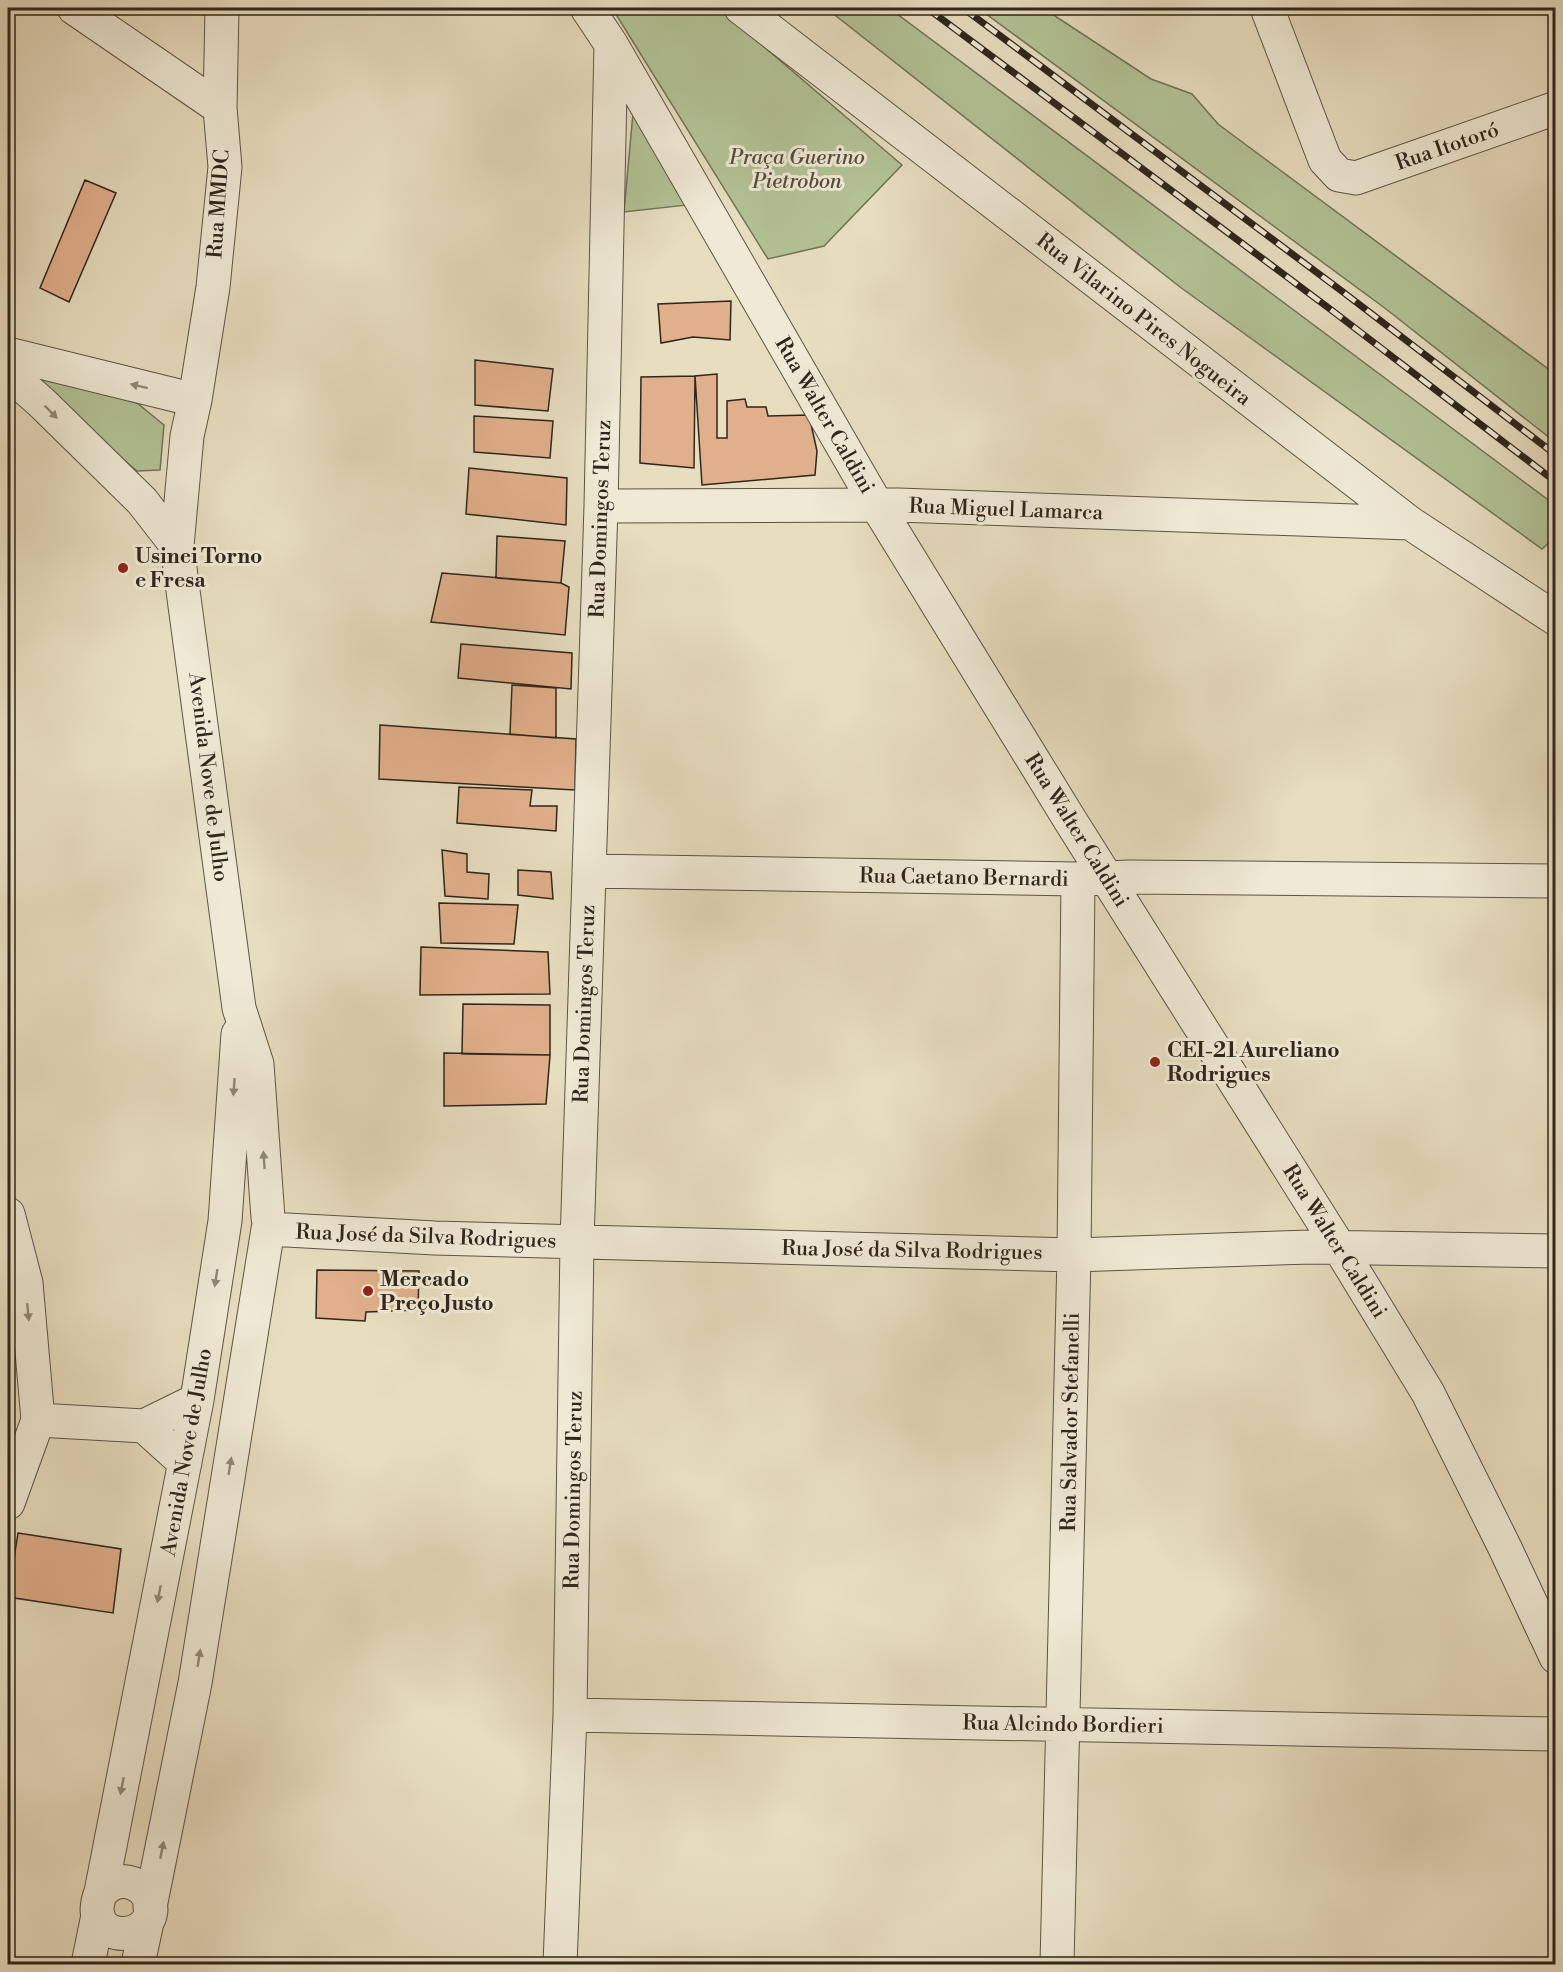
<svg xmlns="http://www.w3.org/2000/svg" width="1563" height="1972" viewBox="0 0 1563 1972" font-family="'Libre Bodoni',serif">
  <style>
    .green { fill: #b2c295; stroke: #707459; stroke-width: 1.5 }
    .building { fill: #e0af8b; stroke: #2f261d; stroke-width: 1.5 }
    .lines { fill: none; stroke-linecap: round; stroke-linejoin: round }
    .minor-casing { stroke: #5d5446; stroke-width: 35 }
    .minor { stroke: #efe9d5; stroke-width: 33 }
    .rail-casing { stroke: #2f261d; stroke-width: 7 }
    .rail { stroke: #efe9d5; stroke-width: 4.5; stroke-dasharray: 14; stroke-linecap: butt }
    .oneway { fill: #8f8879 }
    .poi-dot { fill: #8f2418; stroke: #efe9d5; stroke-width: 2 }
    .labels { text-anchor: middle; stroke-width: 6; stroke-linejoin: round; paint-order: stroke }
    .street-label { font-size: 21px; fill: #2f261d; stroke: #efe9d5 }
    .park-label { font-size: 21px; font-style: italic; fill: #504d3b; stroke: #efe9d5 }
    .poi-label { font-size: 21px; font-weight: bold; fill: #2f261d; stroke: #efe9d5; text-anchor: start }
  </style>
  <rect width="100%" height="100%" fill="#e7ddbf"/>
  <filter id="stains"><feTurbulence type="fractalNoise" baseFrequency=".00333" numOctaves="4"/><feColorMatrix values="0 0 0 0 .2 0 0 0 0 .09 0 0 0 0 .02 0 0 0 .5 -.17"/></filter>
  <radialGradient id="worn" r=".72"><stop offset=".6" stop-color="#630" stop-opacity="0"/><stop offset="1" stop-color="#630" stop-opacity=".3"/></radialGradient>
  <path class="green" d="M 612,8 L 719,8 L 902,165 L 824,246 L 768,259 Z
    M 826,8 L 889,8 L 1555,505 L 1555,537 L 1542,549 L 1180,287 Z
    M 978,8 L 1043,8 L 1151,79 L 1192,94 L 1218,124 L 1555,374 L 1555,442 L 1386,309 Z
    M 633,113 L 687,205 L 624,212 Z
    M 20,373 L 31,373 L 137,403 L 164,425 L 160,470 L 137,471 Z"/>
  <path class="building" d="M 85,180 L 116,193 L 69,302 L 40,288 Z
    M 731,301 L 730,340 L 693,337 L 661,343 L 658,304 Z
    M 475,360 L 553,369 L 548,411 L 475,405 Z
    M 717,374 L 717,438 L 727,438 L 727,401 L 745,399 L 747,407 L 766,407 L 768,416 L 809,415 L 817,451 L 815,475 L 702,485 L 695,376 Z
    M 695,376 L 694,468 L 640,463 L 641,377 Z
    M 474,416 L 553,421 L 550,458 L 474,452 Z
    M 469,468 L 567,478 L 566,525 L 466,514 Z
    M 497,536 L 565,541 L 561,583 L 496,578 Z
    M 442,573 L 561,583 L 569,587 L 565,635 L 431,622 Z
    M 461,644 L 572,653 L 571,689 L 458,678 Z
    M 512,685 L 556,688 L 556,738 L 510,734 Z
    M 380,725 L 576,739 L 575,790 L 379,779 Z
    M 459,787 L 532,790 L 530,806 L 557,806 L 556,831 L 457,823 Z
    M 442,850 L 467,854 L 467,872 L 489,874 L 488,899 L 445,896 Z
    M 518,870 L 551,872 L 553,899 L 518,895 Z
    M 439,903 L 518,905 L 514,944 L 441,943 Z
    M 421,947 L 548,952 L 550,994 L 420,995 Z
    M 463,1004 L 550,1005 L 550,1055 L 462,1054 Z
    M 444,1053 L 550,1055 L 546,1104 L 444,1106 Z
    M 317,1270 L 419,1271 L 418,1310 L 366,1312 L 365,1321 L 316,1318 Z
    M 18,1533 L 121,1549 L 113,1613 L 8,1597 Z"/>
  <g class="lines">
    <g class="minor-casing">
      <path id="minor" d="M 74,8 L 220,108
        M 222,8 L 220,108 L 225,167 L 213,287 L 195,400 L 187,436 L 177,546 L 239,1008 L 257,1064 L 268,1218
        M 587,8 L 611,44 L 876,504 L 1070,820 L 1339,1247 L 1428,1393 L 1505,1548 L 1556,1657
        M 741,8 L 1410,523 L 1556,619
        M 1267,8 L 1325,160 L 1339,175 L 1356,178 L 1556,108
        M 8,354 L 195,400
        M 8,373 L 42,403 L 142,501 L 177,546
        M 601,506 L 898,505 L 1410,523
        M 589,871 L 1078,879 L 1130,877 L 1556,881
        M 8,1214 L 26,1283 L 38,1420 L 8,1503
        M 38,1420 L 144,1426
        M 185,1463 L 144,1426 L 197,1400
        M 570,1715 L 1556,1734
        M 101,1892 C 105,1890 108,1885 112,1884 C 125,1878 142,1884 148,1896 C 168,1943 78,1950 101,1892 L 197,1400 L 225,1221 L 238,1034
        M 150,1907 L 195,1683 L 268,1229 L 435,1238 L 1074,1255 L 1310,1247 L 1556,1251
        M 88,1964 L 98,1915
        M 138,1964 L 147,1922
        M 560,1964 L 570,1715 L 577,1242 L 601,506 L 611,44
        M 1057,1964 L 1074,1255 L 1078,879"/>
    </g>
    <use href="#minor" class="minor"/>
    <g class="rail-casing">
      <path id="rail" d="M 927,8 L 1330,309 L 1556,482
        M 963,8 L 1343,292 L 1556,455"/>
    </g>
    <use href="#rail" class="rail"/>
  </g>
  <defs><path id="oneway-solid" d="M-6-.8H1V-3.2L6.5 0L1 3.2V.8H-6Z" transform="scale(1.5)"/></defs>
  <g class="oneway">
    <use href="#oneway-solid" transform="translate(139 386) rotate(-166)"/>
    <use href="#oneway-solid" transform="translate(51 412) rotate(45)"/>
    <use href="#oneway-solid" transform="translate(234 1087) rotate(94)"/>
    <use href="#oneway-solid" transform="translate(264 1160) rotate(-94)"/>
    <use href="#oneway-solid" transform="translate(216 1278) rotate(99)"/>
    <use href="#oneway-solid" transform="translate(28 1312) rotate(85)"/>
    <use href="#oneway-solid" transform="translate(230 1466) rotate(-81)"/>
    <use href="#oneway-solid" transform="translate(159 1594) rotate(101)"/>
    <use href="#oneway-solid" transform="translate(199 1658) rotate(-81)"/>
    <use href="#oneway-solid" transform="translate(122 1786) rotate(101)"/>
    <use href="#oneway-solid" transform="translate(162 1850) rotate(-79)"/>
  </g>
  <g class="poi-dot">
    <circle cx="123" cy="568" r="6"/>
    <circle cx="1155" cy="1062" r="6"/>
    <circle cx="368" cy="1291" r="6"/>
  </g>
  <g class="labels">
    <g class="street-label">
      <text transform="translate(1447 146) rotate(-19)" y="7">Rua Itotoró</text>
      <text transform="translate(218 204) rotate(-86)" y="7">Rua MMDC</text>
      <text transform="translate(1144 319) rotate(38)" y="7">Rua Vilarino Pires Nogueira</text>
      <text transform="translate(825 415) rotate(60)" y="7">Rua Walter Caldini</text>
      <text transform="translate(1006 509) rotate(2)" y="7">Rua Miguel Lamarca</text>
      <text transform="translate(600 519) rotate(-88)" y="7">Rua Domingos Teruz</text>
      <text transform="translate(209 777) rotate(83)" y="7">Avenida Nove de Julho</text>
      <text transform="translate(1077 830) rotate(58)" y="7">Rua Walter Caldini</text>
      <text transform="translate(964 877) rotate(1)" y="7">Rua Caetano Bernardi</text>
      <text transform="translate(584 1004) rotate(-88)" y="7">Rua Domingos Teruz</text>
      <text transform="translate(426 1236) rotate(2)" y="7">Rua José da Silva Rodrigues</text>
      <text transform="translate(1335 1241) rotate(58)" y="7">Rua Walter Caldini</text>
      <text transform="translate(912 1250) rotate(1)" y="7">Rua José da Silva Rodrigues</text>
      <text transform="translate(1070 1422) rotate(-89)" y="7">Rua Salvador Stefanelli</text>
      <text transform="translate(186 1452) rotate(-80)" y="7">Avenida Nove de Julho</text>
      <text transform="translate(573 1490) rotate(-89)" y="7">Rua Domingos Teruz</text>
      <text transform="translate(1063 1724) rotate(1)" y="7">Rua Alcindo Bordieri</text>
    </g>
    <g class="park-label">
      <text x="797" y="164">Praça Guerino<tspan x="797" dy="24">Pietrobon</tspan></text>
    </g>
    <g class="poi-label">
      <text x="135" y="563">Usinei Torno<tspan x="135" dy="24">e Fresa</tspan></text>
      <text x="1167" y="1057">CEI-21 Aureliano<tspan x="1167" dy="24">Rodrigues</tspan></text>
      <text x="380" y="1286">Mercado<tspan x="380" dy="24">Preço Justo</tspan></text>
    </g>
  </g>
  <rect width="1563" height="1972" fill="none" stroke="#e7ddbf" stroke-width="30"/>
  <rect x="9" y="9" width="1545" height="1954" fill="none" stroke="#2f261d" stroke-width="3"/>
  <rect x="15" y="15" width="1533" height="1942" fill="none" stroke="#2f261d" stroke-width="1.5"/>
  <rect width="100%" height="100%" filter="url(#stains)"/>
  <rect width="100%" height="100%" fill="url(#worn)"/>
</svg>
